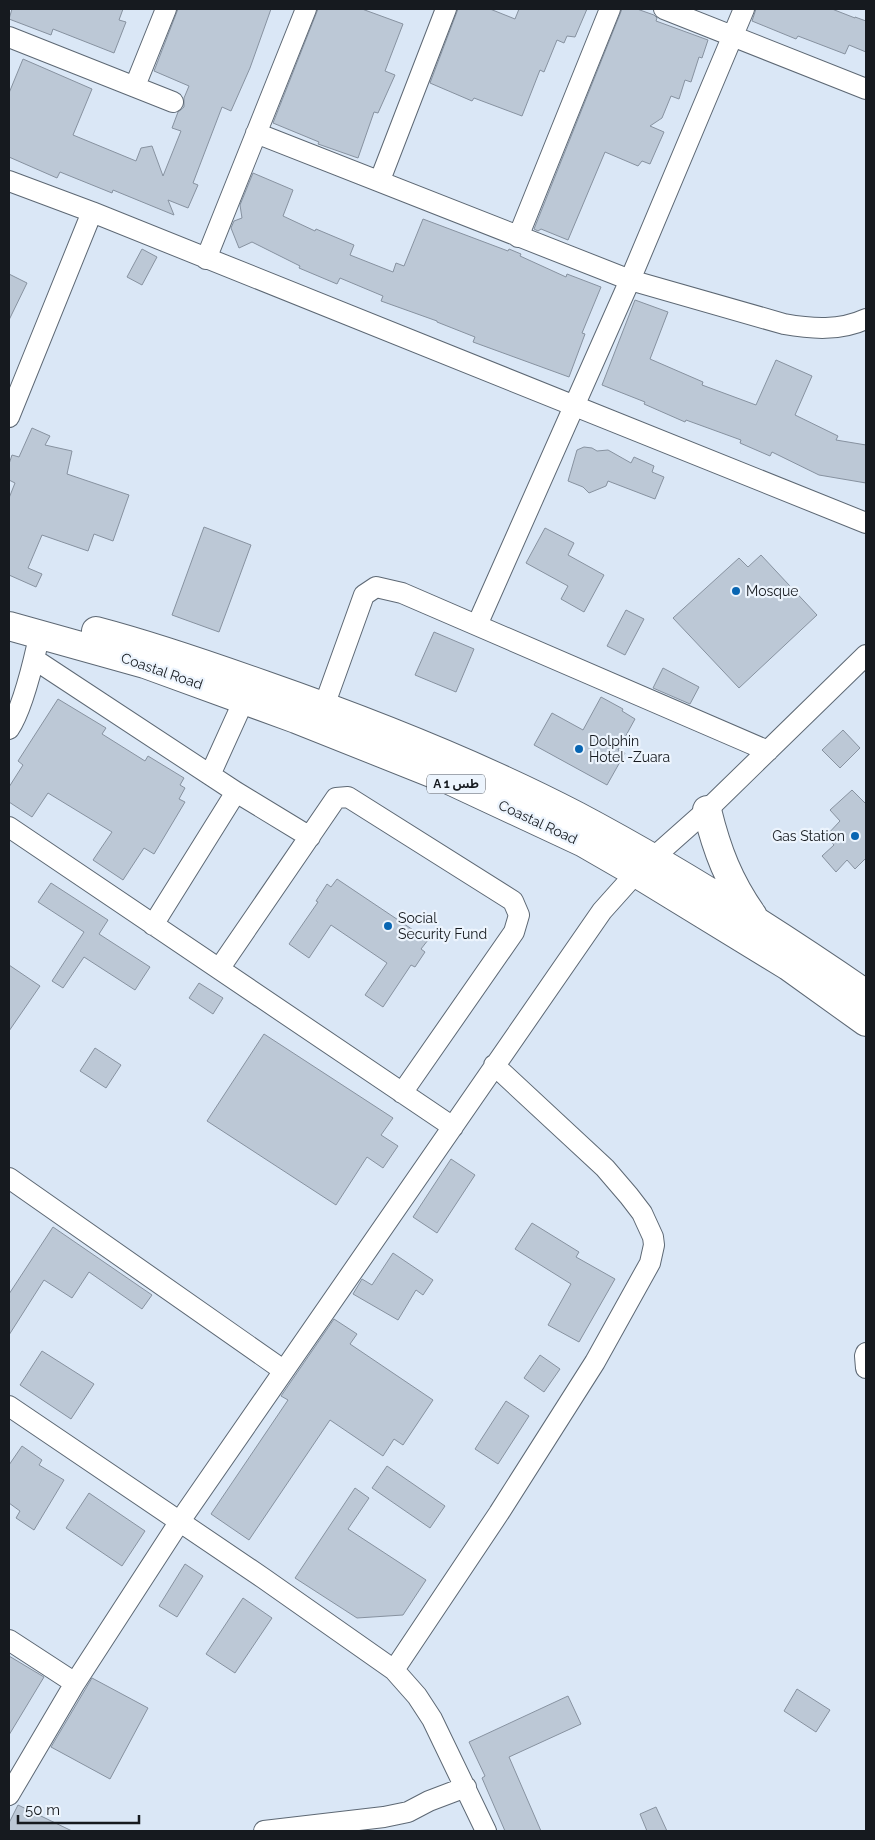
<svg xmlns="http://www.w3.org/2000/svg" width="875" height="1840" viewBox="0 0 875 1840" font-family="Raleway,'Noto Sans Arabic',sans-serif">
  <style>
    .building { fill: #bcc8d6; stroke: #8792a0 }
    .lines { fill: none; stroke-linecap: round; stroke-linejoin: round }
    .minor-casing { stroke: #5d6874; stroke-width: 22 }
    .highway-casing { stroke: #5d6874; stroke-width: 30 }
    .minor { stroke: #fff; stroke-width: 20 }
    .highway { stroke: #fff; stroke-width: 28 }
    .poi-dot { fill: #0865b2; stroke: #ecf4fd; stroke-width: 2 }
    .labels { text-anchor: middle; stroke-width: 4.5; stroke-linejoin: round; paint-order: stroke }
    .shield { fill: #ecf4fd; stroke: #565b62; stroke-width: 1 }
    .shield-label { font-size: 12px; font-weight: bold; fill: #161a1f }
    .poi-label { font-size: 14px; fill: #161a1f; stroke: #ecf4fd; text-anchor: start }
    .street-label { font-size: 14px; fill: #161a1f; stroke: #ecf4fd }
  </style>
  <rect width="100%" height="100%" fill="#dae7f6"/>
  <path class="building" d="M 12,9 L 123,9 L 119,20 L 126,22 L 114,53 L 53,29 L 51,35 L 9,19 Z
    M 178,9 L 271,9 L 250,68 L 231,111 L 222,107 L 193,183 L 198,185 L 188,208 L 168,200 L 174,215 L 113,190 L 112,193 L 60,172 L 57,178 L 9,157 L 9,93 L 23,59 L 92,89 L 73,135 L 136,161 L 141,148 L 152,146 L 163,176 L 181,131 L 172,128 L 178,112 L 184,107 L 184,98 L 189,86 L 154,71 Z
    M 318,9 L 362,9 L 403,24 L 385,71 L 395,75 L 378,113 L 374,112 L 358,158 L 318,144 L 319,142 L 273,123 Z
    M 458,9 L 490,9 L 515,19 L 519,9 L 587,9 L 575,37 L 567,36 L 564,43 L 557,40 L 544,72 L 540,70 L 522,116 L 474,98 L 472,101 L 430,83 Z
    M 622,9 L 637,9 L 654,15 L 657,18 L 656,21 L 708,40 L 702,58 L 699,57 L 691,82 L 685,80 L 679,99 L 671,96 L 662,118 L 650,126 L 664,132 L 650,164 L 642,161 L 638,166 L 605,152 L 568,240 L 541,229 L 538,231 L 534,229 Z
    M 756,9 L 832,9 L 855,18 L 855,17 L 866,21 L 866,52 L 849,45 L 845,54 L 798,36 L 796,39 L 752,21 Z
    M 253,173 L 293,190 L 283,216 L 315,231 L 316,229 L 354,245 L 350,255 L 393,272 L 396,263 L 404,266 L 423,219 L 508,251 L 509,249 L 521,254 L 520,256 L 566,277 L 567,274 L 601,287 L 582,333 L 585,334 L 569,377 L 473,342 L 475,337 L 437,322 L 437,321 L 381,301 L 383,296 L 340,278 L 337,284 L 299,268 L 300,266 L 252,242 L 239,248 L 231,228 L 234,221 L 242,218 L 240,205 Z
    M 142,249 L 157,257 L 142,285 L 127,277 Z
    M 9,274 L 27,283 L 9,320 Z
    M 635,300 L 668,312 L 650,359 L 703,382 L 702,385 L 756,405 L 776,360 L 812,376 L 795,415 L 838,436 L 836,440 L 866,445 L 866,483 L 819,475 L 772,452 L 770,456 L 740,443 L 741,440 L 686,420 L 685,422 L 644,404 L 645,402 L 602,385 Z
    M 32,428 L 50,436 L 45,445 L 72,451 L 67,474 L 129,495 L 113,541 L 94,534 L 88,551 L 42,535 L 28,568 L 42,574 L 36,587 L 9,575 L 9,498 L 15,483 L 9,480 L 9,464 L 12,455 L 19,457 Z
    M 584,447 L 592,448 L 597,451 L 608,450 L 631,463 L 634,457 L 654,466 L 652,472 L 664,477 L 655,499 L 608,481 L 606,486 L 589,493 L 583,487 L 568,481 L 577,450 Z
    M 204,527 L 251,545 L 219,632 L 172,615 Z
    M 545,528 L 574,543 L 568,555 L 604,575 L 584,612 L 561,599 L 568,586 L 526,563 Z
    M 761,555 L 817,615 L 739,688 L 673,618 L 739,558 L 748,567 Z
    M 626,610 L 644,619 L 625,655 L 607,646 Z
    M 434,632 L 474,649 L 456,692 L 415,675 Z
    M 663,668 L 699,687 L 690,704 L 653,688 Z
    M 601,697 L 623,709 L 622,711 L 635,719 L 618,750 L 625,753 L 607,785 L 534,745 L 552,713 L 583,730 Z
    M 58,699 L 106,728 L 102,734 L 145,761 L 148,756 L 184,778 L 180,785 L 185,788 L 179,799 L 185,802 L 154,854 L 144,848 L 123,880 L 93,860 L 112,832 L 48,793 L 32,817 L 9,802 L 9,787 L 23,765 L 18,761 Z
    M 843,730 L 860,748 L 840,768 L 822,750 Z
    M 852,790 L 866,804 L 866,858 L 855,869 L 847,860 L 836,872 L 822,856 L 834,845 L 826,836 L 840,821 L 830,810 Z
    M 337,879 L 428,940 L 421,949 L 425,952 L 415,967 L 411,965 L 383,1007 L 365,995 L 387,963 L 331,925 L 309,958 L 289,944 L 318,902 L 316,901 L 327,884 L 331,887 Z
    M 51,883 L 108,920 L 99,934 L 150,967 L 135,990 L 84,957 L 63,988 L 52,981 L 84,932 L 38,902 Z
    M 9,965 L 40,986 L 9,1031 Z
    M 199,983 L 223,998 L 213,1014 L 189,998 Z
    M 264,1034 L 393,1118 L 381,1135 L 398,1146 L 383,1168 L 367,1157 L 336,1205 L 207,1121 Z
    M 95,1048 L 121,1065 L 106,1088 L 80,1071 Z
    M 451,1159 L 475,1175 L 437,1233 L 413,1217 Z
    M 532,1223 L 579,1252 L 576,1257 L 615,1279 L 579,1342 L 548,1325 L 571,1284 L 515,1249 Z
    M 53,1227 L 152,1295 L 142,1309 L 89,1272 L 72,1298 L 44,1280 L 9,1335 L 9,1294 Z
    M 393,1253 L 433,1280 L 423,1295 L 416,1290 L 398,1320 L 353,1294 L 362,1279 L 372,1285 Z
    M 334,1319 L 357,1334 L 350,1344 L 433,1400 L 403,1445 L 394,1439 L 383,1456 L 330,1420 L 249,1540 L 211,1514 L 288,1400 L 281,1396 Z
    M 42,1351 L 94,1384 L 71,1419 L 20,1385 Z
    M 540,1355 L 560,1369 L 544,1392 L 524,1378 Z
    M 506,1401 L 529,1416 L 498,1464 L 475,1449 Z
    M 22,1446 L 42,1460 L 39,1465 L 64,1480 L 34,1530 L 16,1518 L 20,1511 L 9,1503 L 9,1465 Z
    M 387,1466 L 445,1506 L 430,1528 L 372,1488 Z
    M 355,1488 L 369,1498 L 348,1529 L 426,1580 L 403,1615 L 357,1618 L 295,1578 Z
    M 89,1493 L 145,1531 L 122,1566 L 66,1528 Z
    M 185,1564 L 203,1576 L 177,1617 L 159,1606 Z
    M 243,1598 L 272,1618 L 235,1673 L 206,1654 Z
    M 9,1656 L 44,1677 L 9,1735 Z
    M 92,1678 L 148,1708 L 110,1779 L 51,1747 Z
    M 797,1689 L 830,1710 L 816,1732 L 784,1711 Z
    M 568,1696 L 581,1724 L 509,1757 L 541,1831 L 505,1831 L 482,1778 L 485,1776 L 469,1742 Z
    M 18,1805 L 72,1831 L 9,1831 L 9,1823 Z
    M 656,1807 L 667,1831 L 647,1831 L 640,1814 Z"/>
  <g class="lines">
    <g class="minor-casing">
      <path id="minor" d="M 664,9 L 866,89
        M 9,37 L 173,102
        M 135,86 L 166,9
        M 256,133 L 630,280 L 784,324 C 812,329 840,331 866,319
        M 380,180 L 446,9
        M 9,181 L 92,212 L 866,523
        M 518,237 L 610,9
        M 206,259 L 306,9
        M 9,417 L 92,212
        M 477,625 L 630,280 L 744,9
        M 34,659 L 236,792 L 310,837
        M 324,706 L 364,595 L 376,587 L 402,593 L 768,751
        M 9,729 C 21,711 32,668 37,646
        M 210,775 L 244,700
        M 9,827 L 453,1127
        M 153,925 L 236,792
        M 219,969 L 336,798 L 348,797 L 513,901 L 519,915 L 514,932 L 402,1093
        M 9,1178 L 283,1370
        M 866,1353 L 865,1356 L 866,1368
        M 9,1406 L 263,1578 L 394,1670 L 417,1696 L 432,1719 L 486,1831
        M 9,1640 L 75,1683
        M 394,1670 L 499,1513 L 595,1362 L 650,1263 L 654,1245 L 653,1237 L 642,1213 L 629,1196 L 605,1168 L 494,1065
        M 9,1795 L 75,1683 L 180,1521 L 602,911 L 636,873 L 707,810 L 866,655
        M 264,1831 L 384,1817 L 408,1812 L 429,1801 L 466,1787"/>
    </g>
    <g class="highway-casing">
      <path id="highway" d="M 9,626 L 145,664 L 296,719 L 449,780 L 584,843 L 636,873 L 788,966 L 866,1022
        M 96,631 C 153,646 208,665 264,685 C 370,722 477,764 577,816 C 677,869 773,930 866,994
        M 707,810 C 717,851 729,882 753,916"/>
    </g>
    <use href="#minor" class="minor"/>
    <use href="#highway" class="highway"/>
  </g>
  <g class="poi-dot">
    <circle cx="736" cy="591" r="5"/>
    <circle cx="579" cy="749" r="5"/>
    <circle cx="855" cy="836" r="5"/>
    <circle cx="388" cy="926" r="5"/>
  </g>
  <g class="labels">
    <rect class="shield" x="427" y="774.5" width="58" height="19" rx="4"/>
    <g class="shield-label">
      <text x="456" y="788">A 1 طس</text>
    </g>
    <g class="poi-label">
      <text x="746" y="596">Mosque</text>
      <text x="589" y="746">Dolphin<tspan x="589" dy="16">Hotel -Zuara</tspan></text>
      <text x="845" y="841" text-anchor="end">Gas Station</text>
      <text x="398" y="923">Social<tspan x="398" dy="16">Security Fund</tspan></text>
    </g>
    <g class="street-label">
      <text transform="translate(162 671) rotate(19)" y="5">Coastal Road</text>
      <text transform="translate(538 822) rotate(25)" y="5">Coastal Road</text>
    </g>
  </g>
  <rect width="875" height="1840" fill="none" stroke="#161a1f" stroke-width="20"/>
  <path d="M18 1815v8h121v-8" fill="none" stroke="#161a1f" stroke-width="2.5"/>
  <text x="25" y="1815" font-size="15" fill="#161a1f" stroke="#ecf4fd" stroke-width="4" paint-order="stroke">50 m</text>
</svg>
